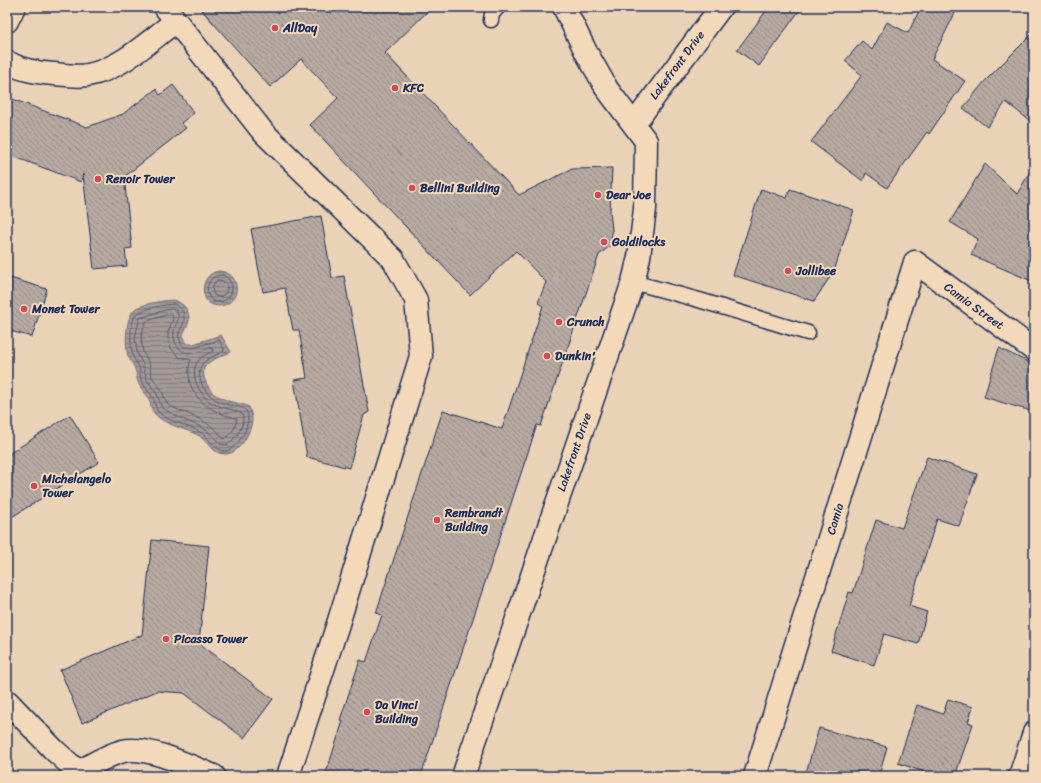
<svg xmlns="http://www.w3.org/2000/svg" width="1041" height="783" viewBox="0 0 1041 783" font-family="Sriracha,sans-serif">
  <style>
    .water { fill: url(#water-rules); stroke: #6d6f80 }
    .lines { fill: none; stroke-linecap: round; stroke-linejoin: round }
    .shore { stroke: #515a75; stroke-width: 1 }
    .building { fill: url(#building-back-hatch); stroke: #1b2f5e }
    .lane-casing { stroke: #1b2f5e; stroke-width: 17 }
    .street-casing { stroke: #1b2f5e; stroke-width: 25 }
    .secondary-casing { stroke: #1b2f5e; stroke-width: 25 }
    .lane { stroke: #f3d9ba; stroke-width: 14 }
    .street { stroke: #f3d9ba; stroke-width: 22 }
    .secondary { stroke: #f3d9ba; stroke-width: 22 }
    .poi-dot { fill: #d1495b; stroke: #f3d9ba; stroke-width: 1.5 }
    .labels { text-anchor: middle; stroke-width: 4; stroke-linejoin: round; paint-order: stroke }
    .poi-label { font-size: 12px; font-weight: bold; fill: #1b2f5e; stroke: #f3d9ba; text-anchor: start }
    .street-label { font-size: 12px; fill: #1b2f5e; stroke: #f3d9ba }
  </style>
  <defs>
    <pattern id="water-rules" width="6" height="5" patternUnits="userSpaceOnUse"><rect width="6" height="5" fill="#a39a97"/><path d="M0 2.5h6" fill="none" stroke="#847e7e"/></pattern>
    <pattern id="building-back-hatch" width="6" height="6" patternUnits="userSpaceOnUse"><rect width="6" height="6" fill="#b7aaa1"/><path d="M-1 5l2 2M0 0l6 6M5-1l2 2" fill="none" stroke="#948b86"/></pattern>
  </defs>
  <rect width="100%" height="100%" fill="#ead2b6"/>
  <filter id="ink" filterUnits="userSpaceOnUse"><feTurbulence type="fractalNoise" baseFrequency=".025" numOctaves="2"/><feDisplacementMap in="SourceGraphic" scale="8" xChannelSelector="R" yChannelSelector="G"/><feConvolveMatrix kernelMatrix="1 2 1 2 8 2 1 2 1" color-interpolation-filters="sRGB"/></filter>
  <g filter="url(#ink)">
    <path class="water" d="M 219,271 C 231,272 238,280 236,292 C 235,298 230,303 224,305 C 199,312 196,274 219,271 Z
      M 174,300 C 183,303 190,310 189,321 C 187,331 178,334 187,344 L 193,344 L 221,335 L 231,352 C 224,355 210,360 206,365 C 199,373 208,388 214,394 C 218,396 224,399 228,401 C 235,403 242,403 249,407 C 250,411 252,415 252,419 C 252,432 238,456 224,454 C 212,453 207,441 198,435 C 186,429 162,424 154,413 C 151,410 151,403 149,399 C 147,394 141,390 139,384 C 136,379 137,374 135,369 C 134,365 130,361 128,356 C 125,345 125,317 135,309 C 142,304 165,300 174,300 Z"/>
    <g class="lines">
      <path class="shore" d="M 223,275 C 240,284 231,306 213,301 C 202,292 208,274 223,275 Z
        M 217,280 C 226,279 229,286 226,293 L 220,297 L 215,296 C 211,291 212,284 217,280 Z
        M 173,304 C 183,307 187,317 182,327 C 181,329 180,329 179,332 C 178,337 180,343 184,347 L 193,348 L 219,340 L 224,349 L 224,351 C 211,358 197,360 200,378 C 202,392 216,402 229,405 C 234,406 243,406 246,411 C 250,417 247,425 245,431 C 242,438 236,446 229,450 C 218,455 209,437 200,432 C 190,426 163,420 157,410 C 155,406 155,400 152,396 C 149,391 144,387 142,381 C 139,377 141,371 139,367 C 137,363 134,360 133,356 C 130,347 129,318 138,313 C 146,308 164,305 173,304 Z
        M 172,309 L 177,311 C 181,323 175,322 174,332 C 173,337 175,343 178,347 C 186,358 200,351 210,348 L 213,349 L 212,352 C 207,354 202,356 199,360 C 188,372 199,394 210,402 C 220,408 233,409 242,414 C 246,426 236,438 227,445 L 220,444 L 209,432 L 201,427 L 182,419 L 162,408 L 157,394 L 147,380 L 143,365 L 137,353 L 135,337 L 140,318 L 165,310 Z
        M 166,315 L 172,315 L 173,319 L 168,332 L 168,338 L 170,347 L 179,357 L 191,360 C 190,363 189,366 189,369 C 187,392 203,406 222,414 C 227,416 232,416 237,419 L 234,429 L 225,439 L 223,438 C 220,435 217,430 212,427 C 199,416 181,413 167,404 L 162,391 L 152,377 L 149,363 L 143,352 L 141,338 L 143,329 L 146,322 Z"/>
    </g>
    <path class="building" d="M 199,7 L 432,7 L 385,53 L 519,195 L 572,169 L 612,168 L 610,211 L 612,230 L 611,245 L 599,255 L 541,426 L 537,425 L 421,776 L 325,776 L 343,721 L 340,720 L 360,660 L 366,662 L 382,615 L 376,613 L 443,410 L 502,429 L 543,306 L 538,303 L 546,282 L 516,251 L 470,295 L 310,125 L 338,98 L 301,59 L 270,87 Z
      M 769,7 L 802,7 L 759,66 L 737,50 Z
      M 921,7 L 958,7 L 932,59 L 965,81 L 929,134 L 927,132 L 887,188 L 866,173 L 863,181 L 811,142 L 862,75 L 845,61 L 862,41 L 872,50 L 887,22 L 908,33 Z
      M 1034,32 L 1034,124 L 1006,102 L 987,127 L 963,108 L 985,81 Z
      M 173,85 L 194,113 L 181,123 L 186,128 L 124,177 L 132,248 L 125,249 L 127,266 L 94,269 L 83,174 L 81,182 L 7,154 L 7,97 L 87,127 L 123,114 L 156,89 L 160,95 Z
      M 985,164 L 1017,194 L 1034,165 L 1034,282 L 971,255 L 978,239 L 950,222 Z
      M 761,189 L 787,198 L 790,189 L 854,210 L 834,271 L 814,301 L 733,275 Z
      M 321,216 L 332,278 L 344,276 L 369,412 L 364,415 L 349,468 L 307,457 L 294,380 L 307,378 L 299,330 L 293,330 L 285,288 L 263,292 L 251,229 Z
      M 7,277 L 47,289 L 32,337 L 7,330 Z
      M 999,348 L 1034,365 L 1034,412 L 984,397 Z
      M 70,415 L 99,462 L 7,520 L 7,455 Z
      M 927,457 L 977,474 L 959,526 L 937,519 L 909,606 L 927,612 L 918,644 L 884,634 L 874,665 L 831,651 L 849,592 L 853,593 L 876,520 L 902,528 Z
      M 152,540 L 209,546 L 199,643 L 273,699 L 244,738 L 184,693 L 157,691 L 82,723 L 60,670 L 142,635 Z
      M 948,699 L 973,707 L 968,722 L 973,724 L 955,776 L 936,776 L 898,763 L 917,705 L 943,714 Z
      M 819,728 L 887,747 L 879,776 L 805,776 Z"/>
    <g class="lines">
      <g class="lane-casing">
        <path id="lane" d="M 491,20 L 492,14 L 498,7
          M 633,282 L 699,300 L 808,333"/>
      </g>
      <g class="street-casing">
        <path id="street" d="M 165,7 L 263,132 L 393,259 L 416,300 L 421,356 L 337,627 L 288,776
          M 7,21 L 14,7
          M 7,62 C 21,70 38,73 54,74 C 65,75 77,77 88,75 C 121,69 149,41 176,21
          M 7,701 L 54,750 L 83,776
          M 78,772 C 93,764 107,755 123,751 C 147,745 192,767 214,776
          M 755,776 L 915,262 L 1034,350
          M 1020,776 L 1034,733"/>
      </g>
      <g class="secondary-casing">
        <path id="secondary" d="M 634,124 L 721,7
          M 463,776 L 633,282 L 639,257 L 645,209 L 646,141 L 607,89 L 586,52 L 564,7"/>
      </g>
      <use href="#lane" class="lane"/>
      <use href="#street" class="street"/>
      <use href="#secondary" class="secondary"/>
    </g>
  </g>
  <g class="poi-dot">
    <circle cx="275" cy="28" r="4"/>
    <circle cx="395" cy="88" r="4"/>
    <circle cx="98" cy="179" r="4"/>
    <circle cx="412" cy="188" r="4"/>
    <circle cx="598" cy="195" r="4"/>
    <circle cx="604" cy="242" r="4"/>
    <circle cx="788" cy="271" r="4"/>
    <circle cx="24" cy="309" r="4"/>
    <circle cx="559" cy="322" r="4"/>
    <circle cx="547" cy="356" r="4"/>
    <circle cx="34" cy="486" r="4"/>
    <circle cx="437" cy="520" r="4"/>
    <circle cx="166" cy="639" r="4"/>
    <circle cx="367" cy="712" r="4"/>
  </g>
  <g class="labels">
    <g class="poi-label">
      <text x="283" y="32">AllDay</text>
      <text x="403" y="92">KFC</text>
      <text x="106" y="183">Renoir Tower</text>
      <text x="420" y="192">Bellini Building</text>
      <text x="606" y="199">Dear Joe</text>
      <text x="612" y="246">Goldilocks</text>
      <text x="796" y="275">Jollibee</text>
      <text x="32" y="313">Monet Tower</text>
      <text x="567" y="326">Crunch</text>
      <text x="555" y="360">Dunkin'</text>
      <text x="42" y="483">Michelangelo<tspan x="42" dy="14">Tower</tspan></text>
      <text x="445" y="517">Rembrandt<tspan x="445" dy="14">Building</tspan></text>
      <text x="174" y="643">Picasso Tower</text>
      <text x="375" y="709">Da Vinci<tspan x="375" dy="14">Building</tspan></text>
    </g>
    <g class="street-label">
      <text transform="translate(677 65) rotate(-53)" y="4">Lakefront Drive</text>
      <text transform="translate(974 306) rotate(36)" y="4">Camia Street</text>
      <text transform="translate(574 452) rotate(-71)" y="4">Lakefront Drive</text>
      <text transform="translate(835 519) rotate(-73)" y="4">Camia</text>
    </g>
  </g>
  <rect width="1041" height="783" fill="none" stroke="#f3d9ba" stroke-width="24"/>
  <rect x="12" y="12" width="1017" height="759" fill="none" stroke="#1b2f5e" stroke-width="1.5" filter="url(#ink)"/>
</svg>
